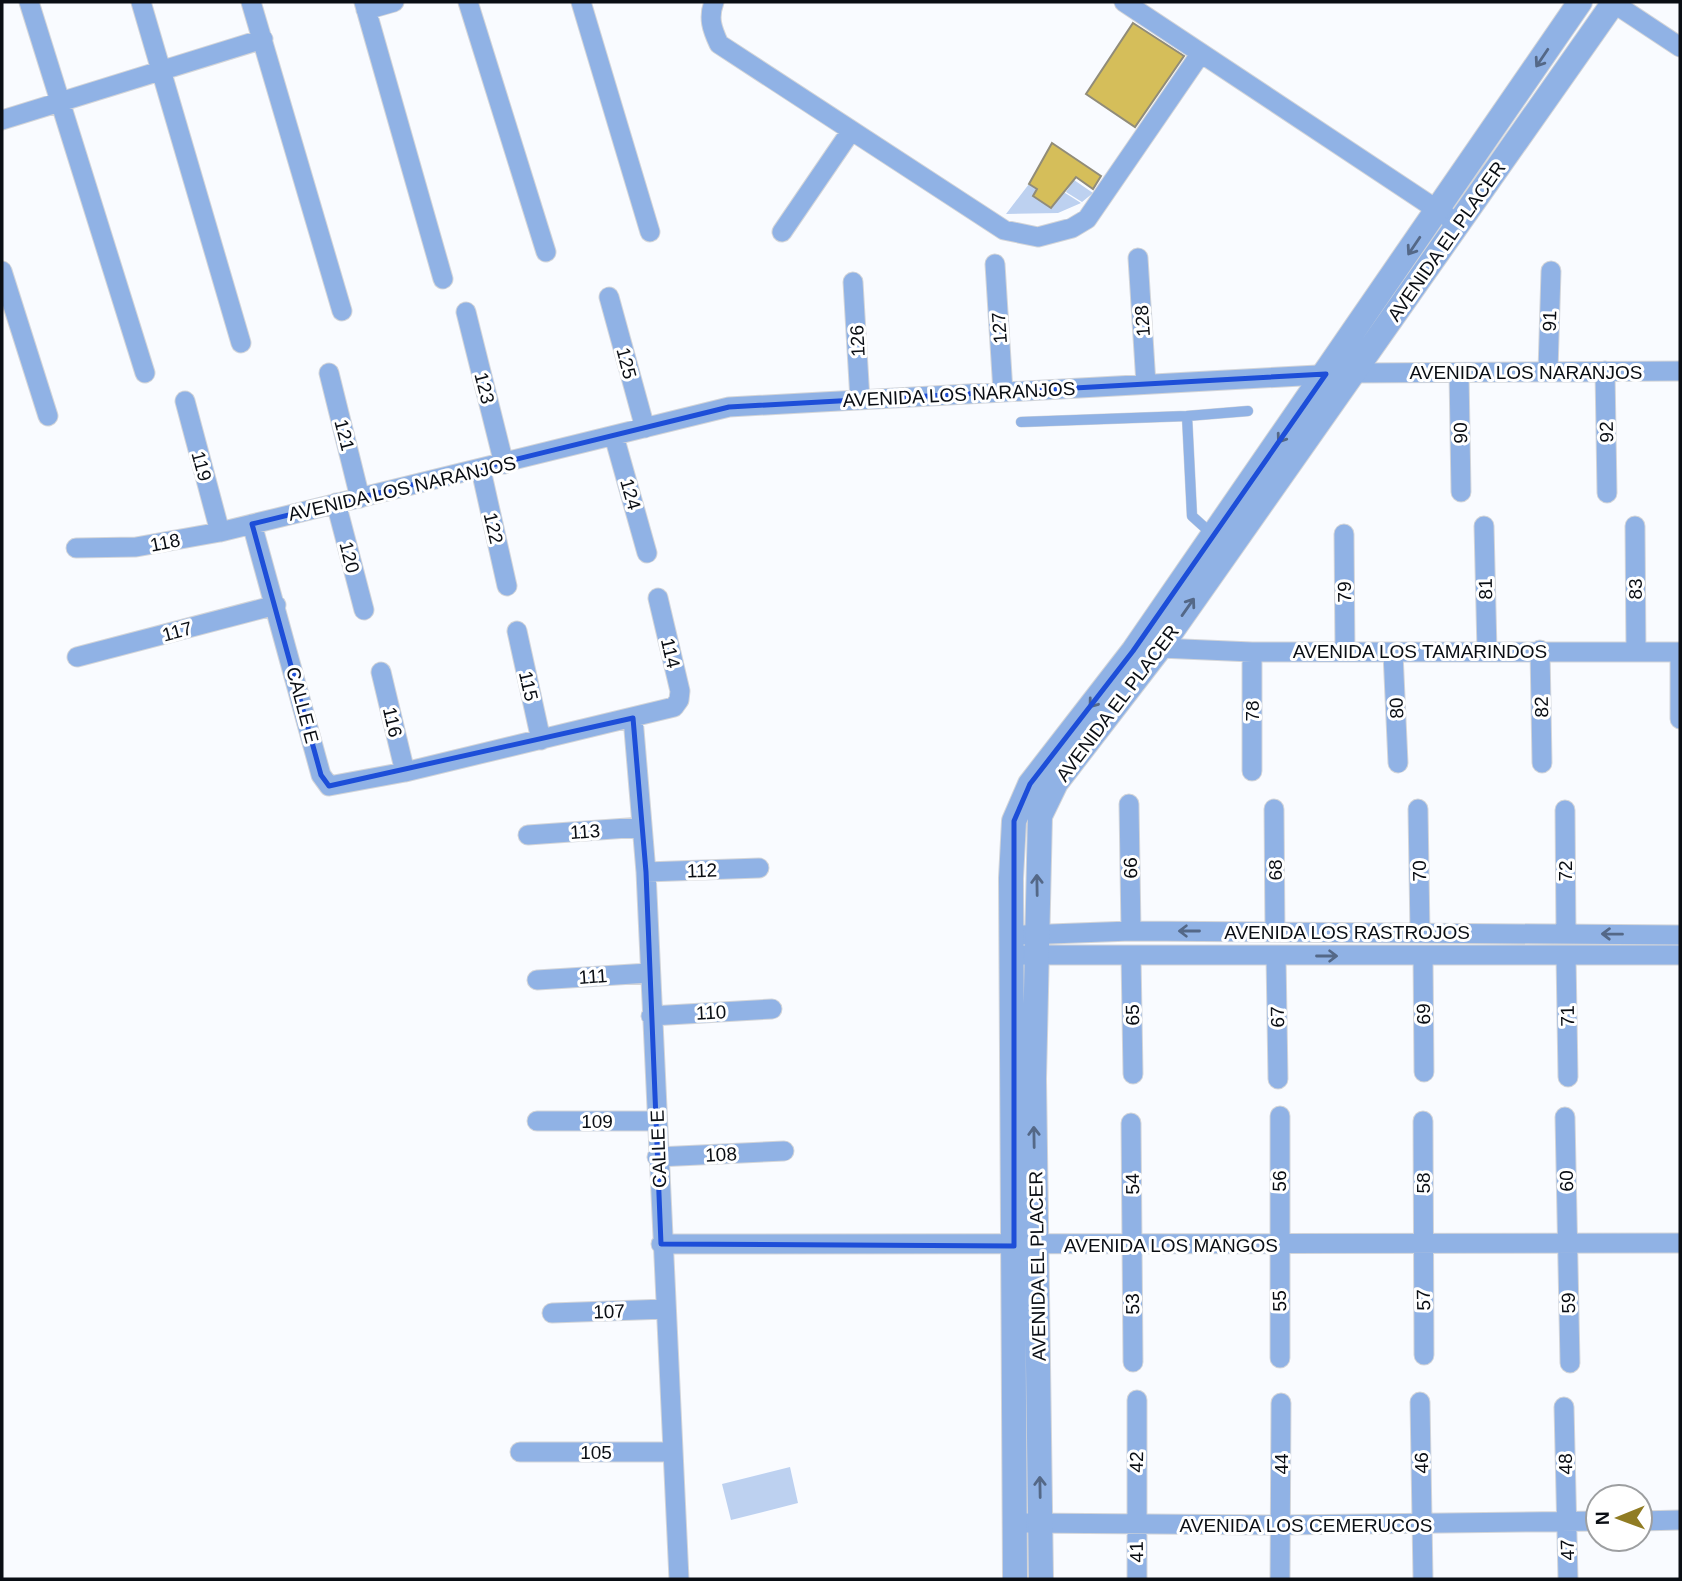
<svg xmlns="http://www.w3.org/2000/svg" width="1682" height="1581" viewBox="0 0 1682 1581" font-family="Helvetica,sans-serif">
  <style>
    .green { fill: #bdd1f0 }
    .building { fill: #d5be5a; stroke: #918c79; stroke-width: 2 }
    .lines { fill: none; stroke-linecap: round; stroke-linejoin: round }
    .service-casing { stroke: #d3d5d9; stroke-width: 11 }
    .minor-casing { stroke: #d3d5d9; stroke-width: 21 }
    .tertiary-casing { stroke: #d3d5d9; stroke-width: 26 }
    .service { stroke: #90b2e5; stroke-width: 10 }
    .minor { stroke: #90b2e5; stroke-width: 19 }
    .tertiary { stroke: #90b2e5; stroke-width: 24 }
    .oneway { stroke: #546887 }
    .marked { fill: none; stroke: #1d4ed8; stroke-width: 5; stroke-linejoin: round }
    .labels { text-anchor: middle; stroke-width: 6; stroke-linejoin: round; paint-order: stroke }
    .street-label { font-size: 19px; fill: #0a0e14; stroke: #fff }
  </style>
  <rect width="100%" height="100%" fill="#f9fbff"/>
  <path class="green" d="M 1074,180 L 1093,193 L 1082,202 L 1066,192 Z
    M 1029,184 L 1037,189 L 1033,196 L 1051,208 L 1062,191 L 1081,203 L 1058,213 L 1006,214 Z
    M 790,1467 L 798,1503 L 731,1520 L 722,1484 Z"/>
  <path class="building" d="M 1133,23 L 1184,56 L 1135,127 L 1086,94 Z
    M 1052,143 L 1101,176 L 1093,189 L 1076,177 L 1051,208 L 1033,196 L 1037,189 L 1029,184 Z"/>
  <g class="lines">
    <g class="service-casing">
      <path id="service" d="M 1187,416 L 1248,411
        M 1021,422 L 1187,416 L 1192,516 L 1213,535"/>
    </g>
    <g class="minor-casing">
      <path id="minor" d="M 29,2 L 145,373
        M 141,2 L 241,343
        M 251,2 L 342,311
        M 364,2 L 443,279
        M 468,2 L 546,252
        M 581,2 L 650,232
        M 714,2 C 708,18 712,29 719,44 L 1004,230 L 1038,237 L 1072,228 L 1087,219 L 1201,53
        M 1124,2 L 1448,217
        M 1612,2 L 1680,47
        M 366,10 L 394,2
        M 2,120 L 263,39
        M 782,232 L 851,131
        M 1138,258 L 1146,384
        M 995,264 L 1003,392
        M 2,271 L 48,416
        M 853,282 L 860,400
        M 609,297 L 645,428
        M 466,312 L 504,464
        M 1548,371 L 1551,271
        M 1605,371 L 1607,493
        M 329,373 L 360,498
        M 1459,373 L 1461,492
        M 185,401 L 220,532
        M 614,436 L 647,553
        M 481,470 L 507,586
        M 336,503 L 364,610
        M 252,524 L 321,775 L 329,786 L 405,772 L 674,707 L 679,700 L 680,691 L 658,598
        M 1484,526 L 1487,651
        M 1635,526 L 1636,652
        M 1344,534 L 1345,651
        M 76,548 L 136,547 L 220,532 L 729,407 L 1355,373 L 1680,371
        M 517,631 L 541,740
        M 1160,648 L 1252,652 L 1680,652
        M 1540,650 L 1542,763
        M 1252,652 L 1252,771
        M 1680,652 L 1680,719
        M 1393,653 L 1398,763
        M 77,657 L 276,605
        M 381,672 L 405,772
        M 633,718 L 646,872 L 679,1579
        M 1129,804 L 1131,931
        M 1274,809 L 1275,932
        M 1418,809 L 1420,933
        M 1565,810 L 1566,933
        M 528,835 L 642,827
        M 646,872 L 759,868
        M 1023,935 L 1131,931 L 1680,935
        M 1023,955 L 1680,955
        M 1131,956 L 1133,1074
        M 1276,956 L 1278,1079
        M 1423,956 L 1424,1072
        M 1566,956 L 1568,1077
        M 537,980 L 649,973
        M 651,1016 L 772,1009
        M 1565,1117 L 1570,1363
        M 537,1121 L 657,1121
        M 1423,1121 L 1424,1355
        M 1131,1123 L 1133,1362
        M 657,1157 L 784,1151
        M 661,1244 L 1680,1243
        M 552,1313 L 666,1309
        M 1280,1358 L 1280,1116
        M 1420,1402 L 1423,1579
        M 1564,1407 L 1568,1579
        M 520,1452 L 673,1452
        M 1640,1521 L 1680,1520
        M 1026,1523 L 1281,1525 L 1598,1521
        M 1137,1579 L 1137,1400
        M 1280,1579 L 1281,1403"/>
    </g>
    <g class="tertiary-casing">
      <path id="tertiary" d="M 1015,1579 L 1011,878 L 1014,821 L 1030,784 L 1133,651 L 1580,2
        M 1041,1579 L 1034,1079 L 1040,816 L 1056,783 L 1160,648 L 1614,2"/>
    </g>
    <use href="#service" class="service"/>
    <use href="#minor" class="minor"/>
    <use href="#tertiary" class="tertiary"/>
  </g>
  <defs><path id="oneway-shaft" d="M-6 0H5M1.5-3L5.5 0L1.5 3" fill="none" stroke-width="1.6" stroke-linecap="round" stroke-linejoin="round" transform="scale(1.75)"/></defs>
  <g class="oneway">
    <use href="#oneway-shaft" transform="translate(1542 58) rotate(124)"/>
    <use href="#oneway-shaft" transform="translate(1414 246) rotate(124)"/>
    <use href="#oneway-shaft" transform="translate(1284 434) rotate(125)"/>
    <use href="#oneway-shaft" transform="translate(1188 607) rotate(-55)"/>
    <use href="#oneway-shaft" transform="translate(1096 699) rotate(128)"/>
    <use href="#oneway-shaft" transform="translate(1037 885) rotate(-91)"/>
    <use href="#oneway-shaft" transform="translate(1189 931) rotate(-180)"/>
    <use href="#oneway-shaft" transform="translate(1612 934) rotate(-179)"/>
    <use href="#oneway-shaft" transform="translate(1327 956)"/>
    <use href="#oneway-shaft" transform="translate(1034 1137) rotate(-91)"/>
    <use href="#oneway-shaft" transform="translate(1040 1487) rotate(-91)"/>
  </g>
  <path class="marked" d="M 1326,374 L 1133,651 L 1030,784 L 1014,821 L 1014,1246 L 661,1244 L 646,872 L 633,718 L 329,786 L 321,775 L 252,524 L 729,407 Z"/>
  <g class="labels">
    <g class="street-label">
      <text transform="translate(1446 241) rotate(-55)" y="7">AVENIDA EL PLACER</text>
      <text transform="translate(1142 321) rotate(-94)" y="7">128</text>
      <text transform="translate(1549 321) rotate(-88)" y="7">91</text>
      <text transform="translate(999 328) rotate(-94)" y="7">127</text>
      <text transform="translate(857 341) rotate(-93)" y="7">126</text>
      <text transform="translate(627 363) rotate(75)" y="7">125</text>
      <text x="1526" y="379">AVENIDA LOS NARANJOS</text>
      <text transform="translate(485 388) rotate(76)" y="7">123</text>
      <text transform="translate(959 394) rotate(-3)" y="7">AVENIDA LOS NARANJOS</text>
      <text transform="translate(1606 432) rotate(-91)" y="7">92</text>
      <text transform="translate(1460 433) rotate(-91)" y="7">90</text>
      <text transform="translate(345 435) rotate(76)" y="7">121</text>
      <text transform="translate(202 466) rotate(75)" y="7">119</text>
      <text transform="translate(402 488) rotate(-13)" y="7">AVENIDA LOS NARANJOS</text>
      <text transform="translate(631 494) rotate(74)" y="7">124</text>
      <text transform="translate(494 528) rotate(77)" y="7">122</text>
      <text transform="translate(165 542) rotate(-11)" y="7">118</text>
      <text transform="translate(350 557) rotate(75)" y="7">120</text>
      <text transform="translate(1485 589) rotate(-91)" y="7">81</text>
      <text transform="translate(1635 589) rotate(-90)" y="7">83</text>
      <text transform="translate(1344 592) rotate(-91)" y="7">79</text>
      <text transform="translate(177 631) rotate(-15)" y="7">117</text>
      <text x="1420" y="658">AVENIDA LOS TAMARINDOS</text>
      <text transform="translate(671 653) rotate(77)" y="7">114</text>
      <text transform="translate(529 686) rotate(77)" y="7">115</text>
      <text transform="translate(1117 703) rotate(-53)" y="7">AVENIDA EL PLACER</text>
      <text transform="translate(303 705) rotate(75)" y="7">CALLE E</text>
      <text transform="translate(1541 707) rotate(-91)" y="7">82</text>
      <text transform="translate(1396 708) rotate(-93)" y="7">80</text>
      <text transform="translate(1252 711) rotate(-90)" y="7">78</text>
      <text transform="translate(393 722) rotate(77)" y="7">116</text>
      <text transform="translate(585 831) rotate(-4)" y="7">113</text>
      <text transform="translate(1130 868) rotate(-91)" y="7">66</text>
      <text transform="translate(702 870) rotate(-2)" y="7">112</text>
      <text transform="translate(1275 870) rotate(-90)" y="7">68</text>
      <text transform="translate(1419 871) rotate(-91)" y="7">70</text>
      <text transform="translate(1565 871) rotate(-90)" y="7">72</text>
      <text x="1347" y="939">AVENIDA LOS RASTROJOS</text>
      <text transform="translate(593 976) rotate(-4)" y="7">111</text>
      <text transform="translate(711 1012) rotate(-3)" y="7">110</text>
      <text transform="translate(1423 1014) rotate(-91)" y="7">69</text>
      <text transform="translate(1132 1015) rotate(-91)" y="7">65</text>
      <text transform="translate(1567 1016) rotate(-91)" y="7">71</text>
      <text transform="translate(1277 1017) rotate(-91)" y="7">67</text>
      <text x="597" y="1128">109</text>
      <text transform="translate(658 1149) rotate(-92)" y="7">CALLE E</text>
      <text transform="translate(721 1154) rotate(-3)" y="7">108</text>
      <text transform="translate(1279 1181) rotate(-89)" y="7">56</text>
      <text transform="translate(1566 1181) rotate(-91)" y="7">60</text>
      <text transform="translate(1423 1183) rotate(-90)" y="7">58</text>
      <text transform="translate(1132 1184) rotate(-91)" y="7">54</text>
      <text x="1171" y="1252">AVENIDA LOS MANGOS</text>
      <text transform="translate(1037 1266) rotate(-91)" y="7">AVENIDA EL PLACER</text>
      <text transform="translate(1423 1300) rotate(-91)" y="7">57</text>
      <text transform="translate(1279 1301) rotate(-91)" y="7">55</text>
      <text transform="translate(1568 1303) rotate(-92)" y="7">59</text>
      <text transform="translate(1132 1304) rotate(-91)" y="7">53</text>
      <text transform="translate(609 1311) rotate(-2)" y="7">107</text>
      <text x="596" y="1459">105</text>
      <text transform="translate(1136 1462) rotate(-89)" y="7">42</text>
      <text transform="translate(1421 1463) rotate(-91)" y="7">46</text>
      <text transform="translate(1281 1464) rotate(-90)" y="7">44</text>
      <text transform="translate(1565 1464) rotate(-91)" y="7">48</text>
      <text x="1306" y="1532">AVENIDA LOS CEMERUCOS</text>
      <text transform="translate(1567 1550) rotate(-92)" y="7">47</text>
      <text transform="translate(1136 1552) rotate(-91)" y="7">41</text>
    </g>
  </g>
  <rect width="1682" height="1581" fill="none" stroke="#0a0e14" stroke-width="7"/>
  <g transform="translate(1619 1518) rotate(269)"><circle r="33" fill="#ffffff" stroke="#9d9fa1" stroke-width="2"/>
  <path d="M0-5L12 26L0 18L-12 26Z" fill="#907c23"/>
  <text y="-10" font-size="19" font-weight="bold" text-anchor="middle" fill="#0a0e14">N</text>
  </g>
</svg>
